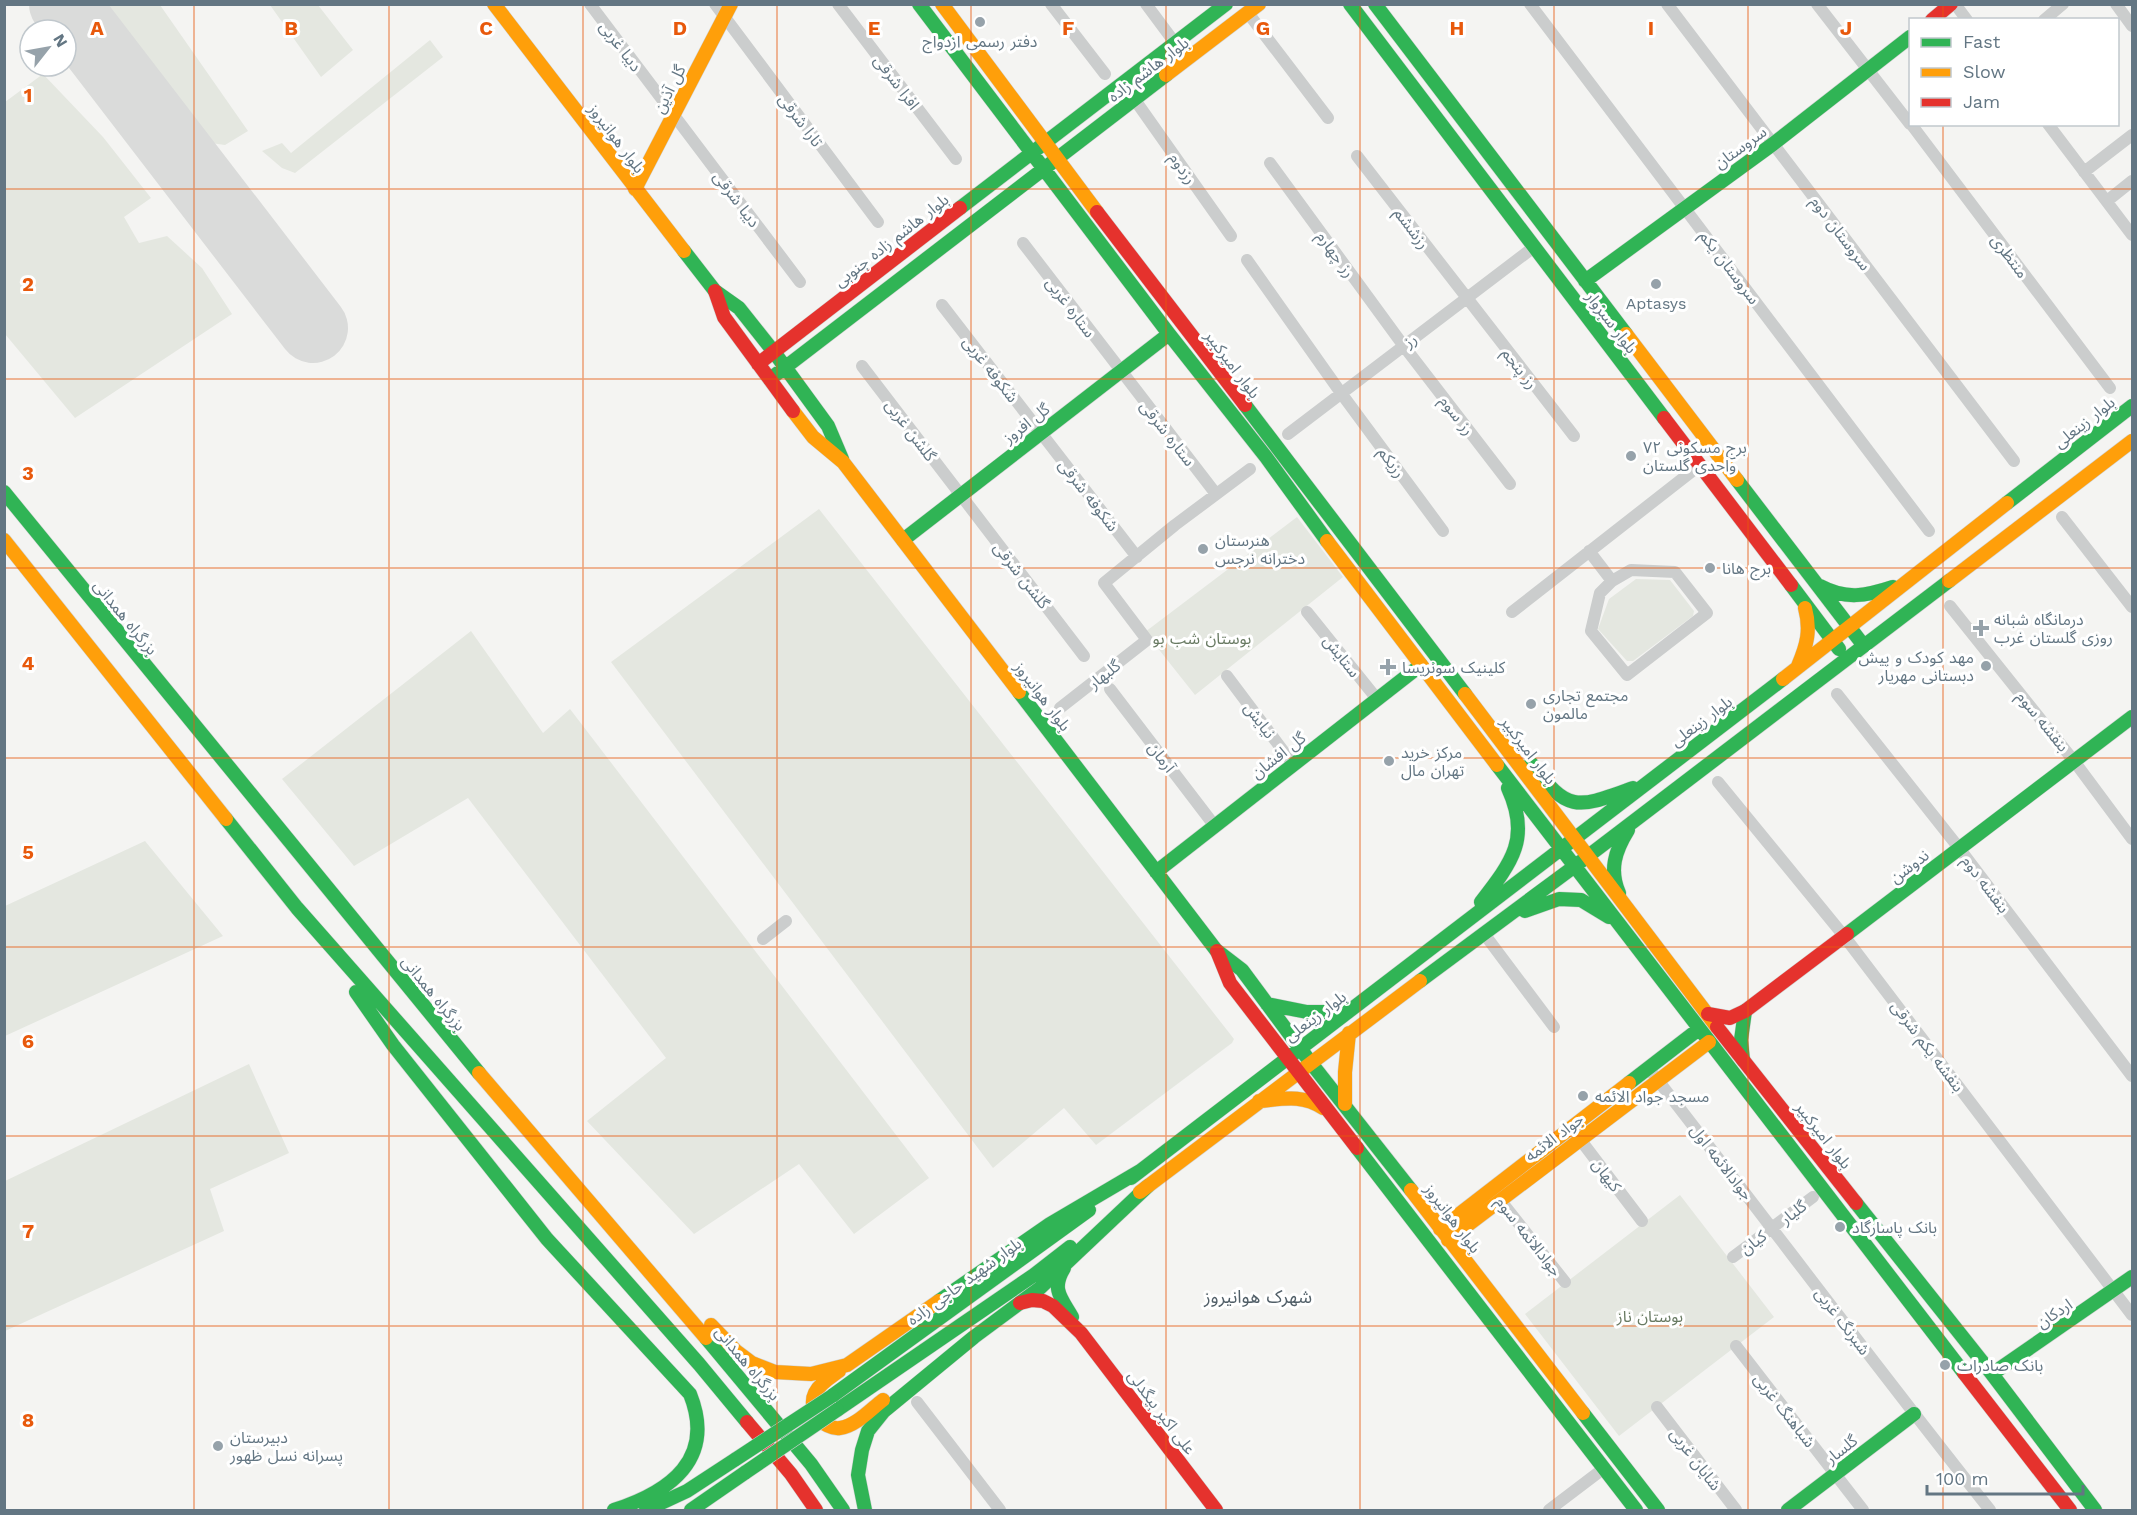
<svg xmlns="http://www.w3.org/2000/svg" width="2137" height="1515" viewBox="0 0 2137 1515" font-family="'Work Sans','Noto Sans Arabic',sans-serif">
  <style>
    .green { fill: #e4e7e0 }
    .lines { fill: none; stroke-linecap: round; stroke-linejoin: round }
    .runway { stroke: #dadbda; stroke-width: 70 }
    .fast-casing { stroke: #d0d2d2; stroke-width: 15 }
    .slow-casing { stroke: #d0d2d2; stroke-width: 15 }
    .jam-casing { stroke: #d0d2d2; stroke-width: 15 }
    .street { stroke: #cbcdcd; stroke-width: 12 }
    .fast { stroke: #30b455; stroke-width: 14 }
    .slow { stroke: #ff9f0a; stroke-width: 14 }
    .jam { stroke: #e5322d; stroke-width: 14 }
    .fast-bridge-casing { stroke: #d0d2d2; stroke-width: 15; stroke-linecap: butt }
    .fast-bridge { stroke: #30b455; stroke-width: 14 }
    .grid { fill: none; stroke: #e8590c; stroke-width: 1.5; stroke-opacity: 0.55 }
    .poi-dot { fill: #96a2aa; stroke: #fff; stroke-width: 2 }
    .labels { text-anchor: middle; stroke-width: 6; stroke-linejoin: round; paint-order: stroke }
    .poi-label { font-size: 16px; fill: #637683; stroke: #fff; text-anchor: start }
    .street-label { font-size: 16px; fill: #637683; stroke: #fff }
    .park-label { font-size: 16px; fill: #687a62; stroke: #fff }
    .neighbourhood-label { font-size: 18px; fill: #515f68; stroke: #fff }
    .grid-label { font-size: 20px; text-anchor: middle; font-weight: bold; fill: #e8590c; stroke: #fff; stroke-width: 6; stroke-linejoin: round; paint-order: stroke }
  </style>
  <rect width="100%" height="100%" fill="#f4f4f2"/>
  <path class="green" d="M 105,4 L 160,5 L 248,131 L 225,145 L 211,143 Z
    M 270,5 L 318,5 L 353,50 L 321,77 Z
    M 430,40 L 443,57 L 295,173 L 282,168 L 262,151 L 282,143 L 291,153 Z
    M 43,74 L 103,137 L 151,198 L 124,217 L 139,243 L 167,236 L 202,268 L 232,314 L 75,418 L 5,334 L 5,102 Z
    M 819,509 L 1234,1039 L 1232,1043 L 1096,1145 L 1064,1108 L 993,1168 L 611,662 Z
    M 1297,517 L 1343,577 L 1195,695 L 1145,632 Z
    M 1636,579 L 1670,580 L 1694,611 L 1693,616 L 1633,661 L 1627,661 L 1598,629 L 1609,599 Z
    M 471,631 L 543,733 L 570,709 L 929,1178 L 854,1234 L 799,1164 L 694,1234 L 587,1121 L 666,1058 L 468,798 L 354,866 L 282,779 Z
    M 145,841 L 223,936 L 5,1036 L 5,906 Z
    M 249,1064 L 289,1153 L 210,1189 L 224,1231 L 5,1331 L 5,1181 Z
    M 1680,1195 L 1774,1317 L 1619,1436 L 1525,1314 Z"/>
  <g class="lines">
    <path class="runway" d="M 64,4 L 313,328"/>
    <g class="fast-casing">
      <path id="fast" d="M 919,4 L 1169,334 L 1266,457 L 1327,541
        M 1350,4 L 1664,418
        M 1375,4 L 1626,334
        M 960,208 L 1226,4
        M 684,251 L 715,291 L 739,308 L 774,352 L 828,426 L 842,459
        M 1585,281 L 1773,144 L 1910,37
        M 770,379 L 1166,75
        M 1245,405 L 1465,694
        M 1737,480 L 1864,646
        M 4,492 L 479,1073
        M 2007,503 L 2132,406
        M 903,540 L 1169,334
        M 1791,585 L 1839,649
        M 1820,586 C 1846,600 1866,596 1893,587
        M 1019,692 L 1216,950 L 1242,970 L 1311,1063 L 1411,1190
        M 1531,763 C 1568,814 1578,808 1633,788
        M 1497,765 L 1964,1373
        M 226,819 L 297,908 L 699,1364 L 747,1422
        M 1156,872 L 1421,665
        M 1619,893 C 1609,870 1615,851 1628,830
        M 1481,902 C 1512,862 1531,838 1508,788
        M 1525,911 L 1559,899 L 1581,900 L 1609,917
        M 1847,934 L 2132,717
        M 1420,981 L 1575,866 L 1949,581
        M 356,992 L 393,1045 L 547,1239 L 690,1394 C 716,1459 670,1492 614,1510
        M 1267,1004 L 1307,1012 L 1348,1012
        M 1743,1060 L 1741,1040 L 1745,1011
        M 1629,1083 L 1699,1029
        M 1357,1148 L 1636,1510
        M 1131,1178 L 1783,679
        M 1856,1203 L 1992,1374 L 2095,1510
        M 1064,1268 C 1051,1289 1061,1298 1072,1317
        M 939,1301 L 1050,1224 L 1140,1171
        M 706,1338 L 811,1464 L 843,1510
        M 1992,1374 L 2132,1277
        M 832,1396 L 1089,1210
        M 837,1410 L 1034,1275 L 1070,1247
        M 1583,1413 L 1658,1510
        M 646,1510 L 687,1491 L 736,1459
        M 691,1510 L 746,1472
        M 865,1510 L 858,1475 L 862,1450 L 868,1431 L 884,1411 L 974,1337 L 1040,1288 L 1148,1186
        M 1788,1510 L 1914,1414"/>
    </g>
    <g class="slow-casing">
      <path id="slow" d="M 494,4 L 684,251
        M 942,4 L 1097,212
        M 1166,75 L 1259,4
        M 635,189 L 731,4
        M 1626,334 L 1737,480
        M 793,411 L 813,437 L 843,462 L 1019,692
        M 4,540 L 226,819
        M 1327,541 L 1497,765
        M 1949,581 L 2132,441
        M 1798,666 C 1807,645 1811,630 1805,608
        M 1783,679 L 2007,503
        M 1465,694 L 1717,1027
        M 479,1073 L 706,1338
        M 1259,1101 C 1283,1099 1302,1094 1323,1108
        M 1345,1104 L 1345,1072 L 1349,1033
        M 1411,1190 L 1583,1413
        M 1140,1192 L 1420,981
        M 1440,1229 L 1629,1083
        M 1448,1240 L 1709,1042
        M 711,1325 L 736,1351 L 752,1363 L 775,1372 L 811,1374 L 847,1365 L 939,1301
        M 839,1371 C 831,1377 820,1383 815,1393 C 807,1409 823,1430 840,1428 C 856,1426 871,1409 883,1400"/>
    </g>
    <g class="jam-casing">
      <path id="jam" d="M 1932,20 L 1951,4
        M 1097,212 L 1245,405
        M 715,291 L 724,317 L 793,411
        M 758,364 L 960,208
        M 1664,418 L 1791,585
        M 1217,951 L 1230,983 L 1357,1148
        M 1708,1014 L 1730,1018 L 1745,1011 L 1847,934
        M 1717,1027 L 1856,1203
        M 1020,1303 L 1032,1300 L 1043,1301 L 1053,1306 L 1081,1333 L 1216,1510
        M 1964,1373 L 2070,1510
        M 747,1422 L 791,1474 L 816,1510"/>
    </g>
    <path class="street" d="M 590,4 L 800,282
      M 715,4 L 878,222
      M 838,4 L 956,159
      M 1051,4 L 1105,74
      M 1146,4 L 1175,43
      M 1530,4 L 1929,531
      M 1667,4 L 2014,461
      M 1817,4 L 1910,124
      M 1955,4 L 1967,20
      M 2116,4 L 2132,26
      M 1248,13 L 1328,118
      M 2044,20 L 2063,4
      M 1135,100 L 1231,236
      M 1911,124 L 2110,388
      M 2048,124 L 2132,235
      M 1357,156 L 1574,436
      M 1270,163 L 1403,345 L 1510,484
      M 2084,172 L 2132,135
      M 2107,201 L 2132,181
      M 1023,243 L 1216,494
      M 1247,260 L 1341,393 L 1443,531
      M 942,305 L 1137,557
      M 862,366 L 1084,656
      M 1288,434 L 1534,247
      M 2062,517 L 2132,607
      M 1589,551 L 1612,581 L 1631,570 L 1675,572 L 1707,613 L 1627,675 L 1591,631 L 1600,593 L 1612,581
      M 1950,606 L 2074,761 L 2132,839
      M 1307,612 L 1377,699
      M 1512,612 L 1700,465
      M 1227,676 L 1293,764
      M 1110,689 L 1214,825
      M 1837,694 L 1959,848 L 2132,1076
      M 1060,708 L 1147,640 L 1104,583 L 1175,525 L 1250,469
      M 1718,782 L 1844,936 L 2132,1315
      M 1485,935 L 1554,1027
      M 763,939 L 786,921
      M 1653,1074 C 1766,1219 1876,1367 1990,1510
      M 1576,1134 L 1642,1221
      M 1497,1196 L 1565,1282
      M 1733,1257 L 1813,1197
      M 1736,1346 L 1863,1510
      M 917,1402 L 1000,1510
      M 1657,1407 L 1736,1510
      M 1549,1510 L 1603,1469"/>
    <use href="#fast" class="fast"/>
    <use href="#slow" class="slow"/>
    <use href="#jam" class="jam"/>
    <g class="fast-bridge-casing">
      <path id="fast-bridge" d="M 736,1459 L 832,1396
        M 746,1472 L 837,1410"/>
    </g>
    <use href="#fast-bridge" class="fast-bridge"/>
  </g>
  <path class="grid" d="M 194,4 L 194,1510M 389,4 L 389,1510M 583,4 L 583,1510M 777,4 L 777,1510M 971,4 L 971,1510M 1166,4 L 1166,1510M 1360,4 L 1360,1510M 1554,4 L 1554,1510M 1748,4 L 1748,1510M 1943,4 L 1943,20M 1943,124 L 1943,1510M 4,189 L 2132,189M 4,379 L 2132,379M 4,568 L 2132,568M 4,758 L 2132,758M 4,947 L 2132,947M 4,1136 L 2132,1136M 4,1326 L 2132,1326"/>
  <g class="poi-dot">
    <circle cx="980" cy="22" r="6"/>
    <circle cx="1656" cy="284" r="6"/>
    <circle cx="1631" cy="456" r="6"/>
    <circle cx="1203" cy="549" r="6"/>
    <circle cx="1710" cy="568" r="6"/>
    <path d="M1978 619h6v6h6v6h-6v6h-6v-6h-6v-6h6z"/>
    <circle cx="1986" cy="666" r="6"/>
    <path d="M1385 658h6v6h6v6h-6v6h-6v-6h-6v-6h6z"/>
    <circle cx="1531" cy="704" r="6"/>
    <circle cx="1389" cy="761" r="6"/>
    <circle cx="1583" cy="1096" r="6"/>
    <circle cx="1840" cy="1227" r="6"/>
    <circle cx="1945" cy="1365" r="6"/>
    <circle cx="218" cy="1446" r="6"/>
  </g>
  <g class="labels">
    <g class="poi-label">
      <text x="980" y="47" text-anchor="middle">دفتر رسمی ازدواج</text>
      <text x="1656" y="309" text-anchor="middle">Aptasys</text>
      <text x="1643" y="453">برج مسکونی ۷۲<tspan x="1643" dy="18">واحدی گلستان</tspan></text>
      <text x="1215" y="546">هنرستان<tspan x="1215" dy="18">دخترانه نرجس</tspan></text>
      <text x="1722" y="574">برج هانا</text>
      <text x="1994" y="625">درمانگاه شبانه<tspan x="1994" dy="18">روزی گلستان غرب</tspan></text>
      <text x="1974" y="663" text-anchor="end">مهد کودک و پیش<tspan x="1974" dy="18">دبستانی مهریار</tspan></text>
      <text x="1402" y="673">کلینیک سونریسا</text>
      <text x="1543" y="701">مجتمع تجاری<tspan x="1543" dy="18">مالمون</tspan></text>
      <text x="1401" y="758">مرکز خرید<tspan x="1401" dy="18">تهران مال</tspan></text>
      <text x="1595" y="1102">مسجد جواد الائمه</text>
      <text x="1852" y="1233">بانک پاسارگاد</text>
      <text x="1957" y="1371">بانک صادرات</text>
      <text x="230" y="1443">دبیرستان<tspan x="230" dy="18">پسرانه نسل ظهور</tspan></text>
    </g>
    <g class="street-label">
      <text transform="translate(621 46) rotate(53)" y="6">دیبا غربی</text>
      <text transform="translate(1148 69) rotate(-37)" y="6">بلوار هاشم زاده</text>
      <text transform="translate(897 82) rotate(53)" y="6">افرا شرقی</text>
      <text transform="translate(669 89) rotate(-63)" y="6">گل آذین</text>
      <text transform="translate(801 120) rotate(53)" y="6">تارا شرقی</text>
      <text transform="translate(617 138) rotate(53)" y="6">بلوار هوانیروز</text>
      <text transform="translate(1740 147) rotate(-36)" y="6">سروستان</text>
      <text transform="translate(1183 168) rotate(55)" y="6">رزدوم</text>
      <text transform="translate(737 199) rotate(53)" y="6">دیبا شرقی</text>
      <text transform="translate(1412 228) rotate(53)" y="6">رزششم</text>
      <text transform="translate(1841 233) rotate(53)" y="6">سروستان دوم</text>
      <text transform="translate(891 240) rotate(-38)" y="6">بلوار هاشم زاده جنوبی</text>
      <text transform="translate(1336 254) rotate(54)" y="6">رز چهارم</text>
      <text transform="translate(2010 256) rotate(53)" y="6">منتظری</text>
      <text transform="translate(1730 267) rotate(53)" y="6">سروستان یکم</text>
      <text transform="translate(1071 307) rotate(53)" y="6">ستاره غربی</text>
      <text transform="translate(1612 322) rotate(53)" y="6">بلوار سبزوار</text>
      <text transform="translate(1410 340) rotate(-36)" y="6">رز</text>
      <text transform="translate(1233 364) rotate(53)" y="6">بلوار امیرکبیر</text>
      <text transform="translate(1520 368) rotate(52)" y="6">رز پنجم</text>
      <text transform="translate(991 369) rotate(52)" y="6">شکوفه غربی</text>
      <text transform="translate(1457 415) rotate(52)" y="6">رز سوم</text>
      <text transform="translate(2084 422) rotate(-38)" y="6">بلوار زینعلی</text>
      <text transform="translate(1026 423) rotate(-38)" y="6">گل افروز</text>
      <text transform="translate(911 430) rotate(53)" y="6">گلشن غربی</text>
      <text transform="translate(1168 433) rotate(52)" y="6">ستاره شرقی</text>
      <text transform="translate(1392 462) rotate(54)" y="6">رزیکم</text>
      <text transform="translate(1089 495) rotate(52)" y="6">شکوفه شرقی</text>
      <text transform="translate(1022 575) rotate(52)" y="6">گلشن شرقی</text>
      <text transform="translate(126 617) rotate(51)" y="6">بزرگراه همدانی</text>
      <text transform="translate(1342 656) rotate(52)" y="6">ستایش</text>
      <text transform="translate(1104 674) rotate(-38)" y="6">گلبهار</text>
      <text transform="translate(1043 696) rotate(53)" y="6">بلوار هوانیروز</text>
      <text transform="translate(1260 720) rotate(53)" y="6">نیایش</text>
      <text transform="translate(1701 721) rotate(-37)" y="6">بلوار زینعلی</text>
      <text transform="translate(2043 721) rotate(51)" y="6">بنفشه سوم</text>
      <text transform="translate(1529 750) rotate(53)" y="6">بلوار امیرکبیر</text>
      <text transform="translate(1278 755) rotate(-38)" y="6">گل افشان</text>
      <text transform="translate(1162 757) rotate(53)" y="6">آرمان</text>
      <text transform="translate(1909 866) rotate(-37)" y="6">ندوشن</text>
      <text transform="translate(1986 884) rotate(53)" y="6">بنفشه دوم</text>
      <text transform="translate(434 993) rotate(51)" y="6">بزرگراه همدانی</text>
      <text transform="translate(1315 1016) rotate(-37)" y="6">بلوار زینعلی</text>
      <text transform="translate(1928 1046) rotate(53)" y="6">بنفشه یکم شرقی</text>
      <text transform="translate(1824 1135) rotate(52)" y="6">بلوار امیرکبیر</text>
      <text transform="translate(1554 1137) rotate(-37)" y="6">جواد الائمه</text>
      <text transform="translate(1722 1162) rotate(52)" y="6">جوادالائمه اول</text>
      <text transform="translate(1607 1175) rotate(53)" y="6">کیهان</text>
      <text transform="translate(1793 1212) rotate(-37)" y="6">گلیار</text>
      <text transform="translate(1453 1218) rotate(53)" y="6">بلوار هوانیروز</text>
      <text transform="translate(1529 1236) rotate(52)" y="6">جوادالائمه سوم</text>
      <text transform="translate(1753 1242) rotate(-37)" y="6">کیان</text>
      <text transform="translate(964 1281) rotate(-36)" y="6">بلوار شهید حاجی زاده</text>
      <text transform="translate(2054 1313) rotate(-34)" y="6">اردکان</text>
      <text transform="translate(1843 1321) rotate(53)" y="6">شبرنگ غربی</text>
      <text transform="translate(748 1363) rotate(50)" y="6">بزرگراه همدانی</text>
      <text transform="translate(1785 1410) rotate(52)" y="6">شباهنگ غربی</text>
      <text transform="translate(1162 1412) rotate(53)" y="6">علی اکبر بیگدلی</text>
      <text transform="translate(1841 1449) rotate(-38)" y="6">گلسار</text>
      <text transform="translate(1696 1459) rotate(53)" y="6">شایان غربی</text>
    </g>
    <g class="park-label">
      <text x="1202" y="644">بوستان شب بو</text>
      <text x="1650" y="1322">بوستان ناز</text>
    </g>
    <g class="neighbourhood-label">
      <text x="1258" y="1303">شهرک هوانیروز</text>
    </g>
  </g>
  <g class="grid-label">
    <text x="97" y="35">A</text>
    <text x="291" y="35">B</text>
    <text x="486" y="35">C</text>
    <text x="680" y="35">D</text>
    <text x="874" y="35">E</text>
    <text x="1068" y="35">F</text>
    <text x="1263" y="35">G</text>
    <text x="1457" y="35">H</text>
    <text x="1651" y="35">I</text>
    <text x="1846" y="35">J</text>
    <text x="28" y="102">1</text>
    <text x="28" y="291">2</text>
    <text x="28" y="480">3</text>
    <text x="28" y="670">4</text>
    <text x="28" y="859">5</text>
    <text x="28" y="1048">6</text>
    <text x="28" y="1238">7</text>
    <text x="28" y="1427">8</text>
  </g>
  <rect width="2137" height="1515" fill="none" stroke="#637683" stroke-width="12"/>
  <rect x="1909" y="18" width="210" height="108" fill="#ffffff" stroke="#c1c8cd" stroke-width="1.5"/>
  <rect x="1921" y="38" width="30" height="9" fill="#30b455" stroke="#c1c8cd" stroke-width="1.5"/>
  <text x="1963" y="48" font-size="18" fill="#637683">Fast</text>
  <rect x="1921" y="68" width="30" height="9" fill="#ff9f0a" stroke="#c1c8cd" stroke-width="1.5"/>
  <text x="1963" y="78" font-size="18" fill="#637683">Slow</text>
  <rect x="1921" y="98" width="30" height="9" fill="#e5322d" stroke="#c1c8cd" stroke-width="1.5"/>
  <text x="1963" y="108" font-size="18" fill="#637683">Jam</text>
  <g transform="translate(48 48) rotate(59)"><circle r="28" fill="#ffffff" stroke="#c1c8cd" stroke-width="1.5"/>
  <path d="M0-4.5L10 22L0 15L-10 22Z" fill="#96a2aa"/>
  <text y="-9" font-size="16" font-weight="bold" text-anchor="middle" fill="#637683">N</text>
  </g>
  <path d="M1927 1485v9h156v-9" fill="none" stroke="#637683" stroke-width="3"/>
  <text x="1936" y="1485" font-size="18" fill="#637683" stroke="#ffffff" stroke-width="4.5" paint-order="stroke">100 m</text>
</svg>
